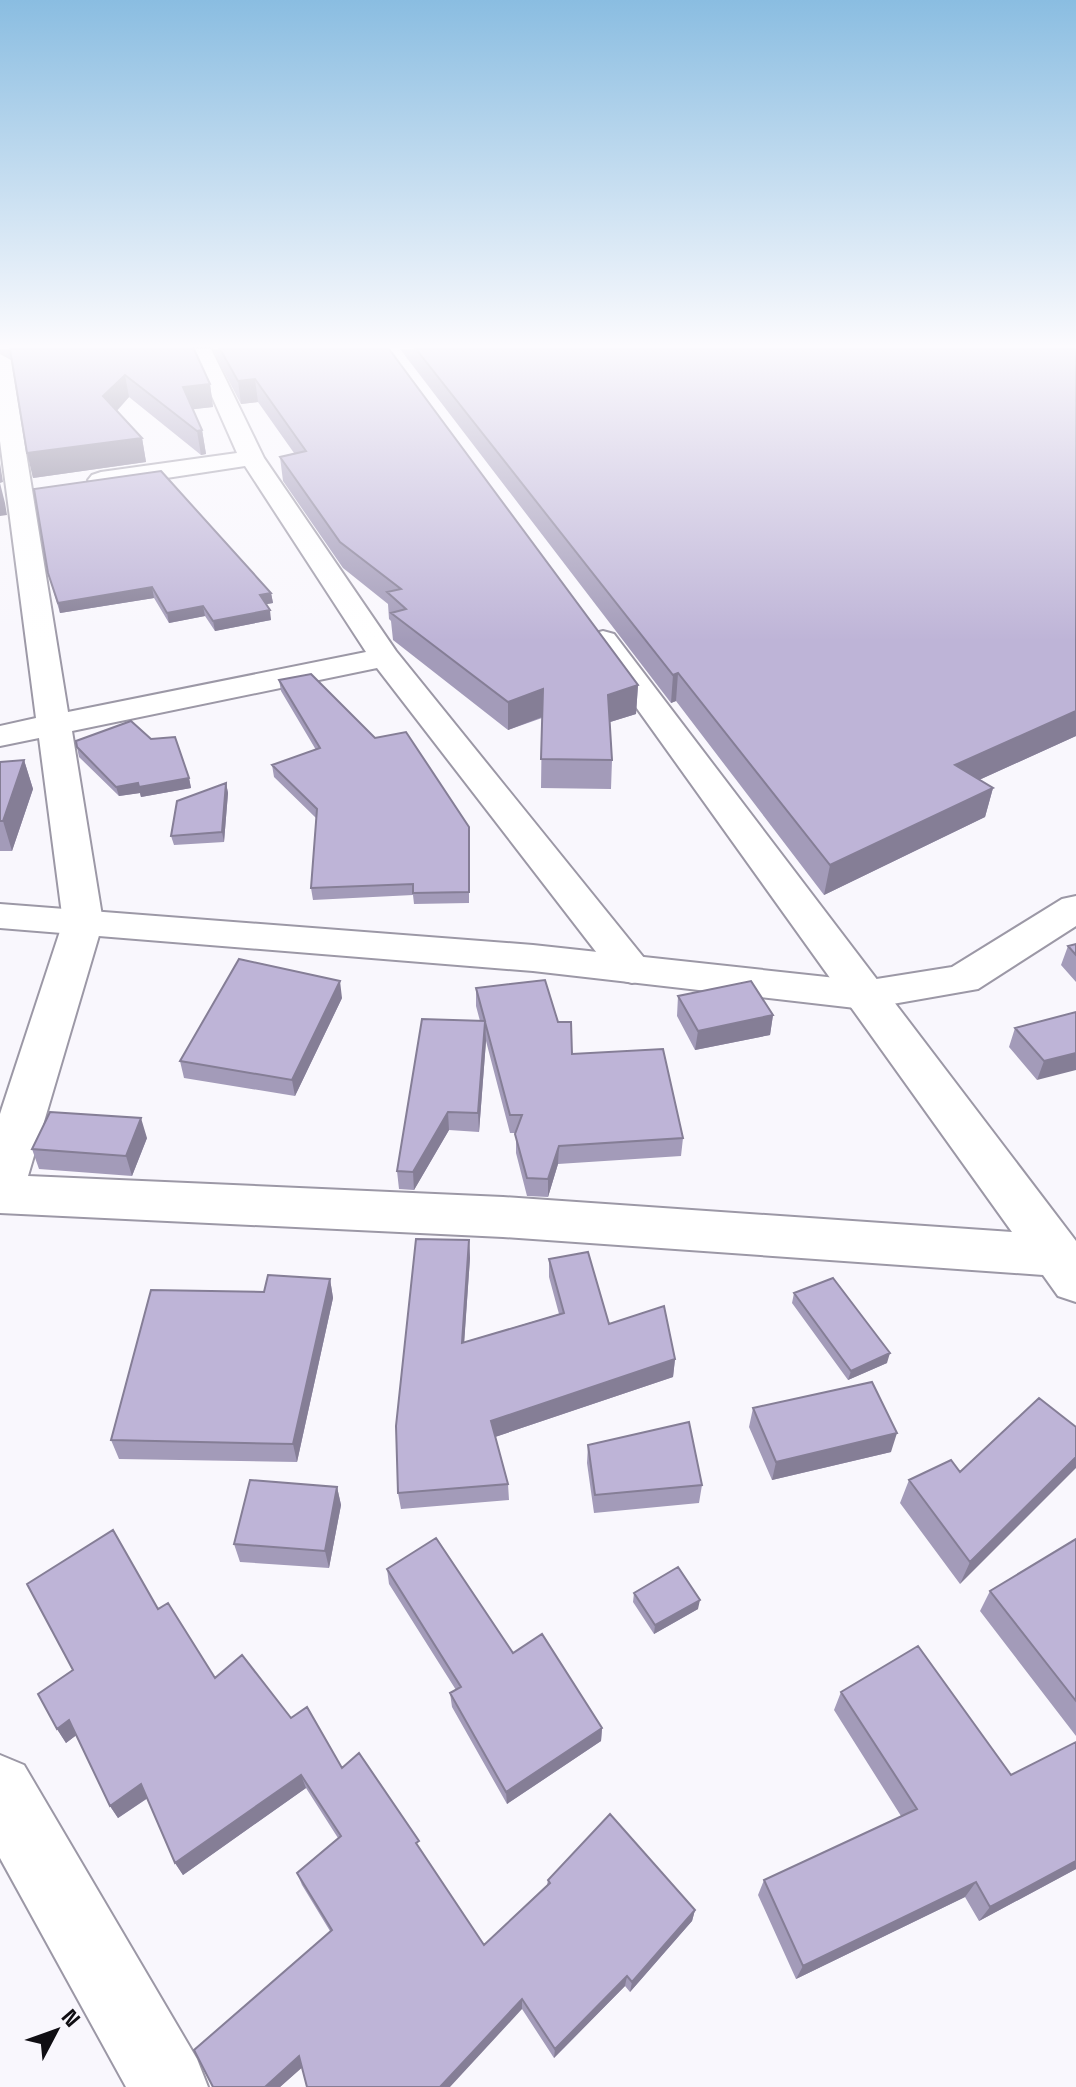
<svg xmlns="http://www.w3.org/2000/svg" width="1076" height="2087" viewBox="0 0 1076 2087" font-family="'Space Grotesk',sans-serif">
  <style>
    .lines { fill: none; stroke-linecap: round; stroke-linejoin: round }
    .minor-casing { stroke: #9c98a6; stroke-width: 4 }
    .tertiary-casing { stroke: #9c98a6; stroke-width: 4 }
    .minor { fill: #fff; fill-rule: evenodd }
    .tertiary { fill: #fff; fill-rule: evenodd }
    .wall { fill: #a39bb9 }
    .shaded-wall { fill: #857e96 }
    .building { fill: #beb4d7; stroke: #857e96; stroke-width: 2 }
  </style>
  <rect width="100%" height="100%" fill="#f9f7fd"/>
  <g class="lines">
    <g class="minor-casing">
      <path id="minor" d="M 191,349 L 211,349 L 264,458 L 396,651 L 653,969 L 647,979 L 632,983 L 617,979 L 377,668 L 72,731 L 103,922 L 28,1176 L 503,1197 L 1012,1232 L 588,640 L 592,634 L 603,631 L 614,634 L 1076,1241 L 1076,1302 L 1058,1296 L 1043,1275 L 503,1237 L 0,1213 L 0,1114 L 63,922 L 39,738 L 0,746 L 0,726 L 36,718 L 0,441 L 0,354 L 11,360 L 68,712 L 366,652 L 245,466 L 101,488 L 92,485 L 88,480 L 92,475 L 101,472 L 237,453 Z
        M 0,1755 L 24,1765 L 197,2059 L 208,2087 L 126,2087 L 0,1858 Z"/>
    </g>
    <g class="tertiary-casing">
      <path id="tertiary" d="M 1076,896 L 1076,926 L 978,989 L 864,1009 L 533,971 L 0,928 L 0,904 L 533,945 L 864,981 L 952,967 L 1062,899 Z"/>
    </g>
    <use href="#minor" class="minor"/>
    <use href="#tertiary" class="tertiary"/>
  </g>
  <path class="wall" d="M 0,349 L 194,349 L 210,384 L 213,407 L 193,409 L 202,430 L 206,454 L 201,455 L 129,397 L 117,411 L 142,438 L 146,462 L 33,478 L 12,359 L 0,353 Z
    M 212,349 L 389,349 L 638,685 L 636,714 L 610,722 L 612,760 L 611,789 L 541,788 L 542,718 L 508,730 L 393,640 L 391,621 L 389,619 L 388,604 L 343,568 L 283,481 L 280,457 L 294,453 L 258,402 L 241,404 Z
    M 400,349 L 1076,349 L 1076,736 L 979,780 L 993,788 L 985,817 L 824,895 L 676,701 L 671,703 Z
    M 48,573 L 271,593 L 273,603 L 266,604 L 271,620 L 215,631 L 205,616 L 169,623 L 154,598 L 60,613 Z
    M 279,680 L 375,738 L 469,827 L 469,903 L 414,904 L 413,895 L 313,900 L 311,888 L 316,818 L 274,777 L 272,765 L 316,750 L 281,691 Z
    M 77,747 L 189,778 L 191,788 L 141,797 L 140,793 L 119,796 L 79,757 Z
    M 24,760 L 33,789 L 12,851 L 0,851 L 0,762 Z
    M 226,783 L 228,793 L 224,842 L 174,845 L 171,836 Z
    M 1076,944 L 1076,982 L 1061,965 L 1068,946 Z
    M 476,988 L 558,1022 L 572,1054 L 683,1138 L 681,1156 L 558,1164 L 548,1197 L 527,1196 L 516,1153 L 516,1133 L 510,1133 L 486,1041 L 479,1132 L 449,1130 L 414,1190 L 399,1189 L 397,1171 L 480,1021 L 476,1006 Z
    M 678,996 L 773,1015 L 770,1035 L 695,1050 L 677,1016 Z
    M 342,998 L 295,1096 L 184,1078 L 180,1061 Z
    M 1076,1012 L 1037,1080 L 1009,1047 L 1015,1028 Z
    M 147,1138 L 132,1176 L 39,1169 L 32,1149 Z
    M 469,1240 L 470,1258 L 464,1342 L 559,1314 L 549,1277 L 549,1259 L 609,1324 L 675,1359 L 673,1377 L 495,1437 L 508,1484 L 509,1500 L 401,1509 L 398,1493 Z
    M 330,1279 L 333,1298 L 297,1462 L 119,1459 L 111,1440 L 264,1292 Z
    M 794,1293 L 887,1363 L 848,1380 L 792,1303 Z
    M 753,1408 L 891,1452 L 772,1480 L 749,1427 Z
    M 1076,1427 L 960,1584 L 900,1503 L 909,1480 L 960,1472 Z
    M 588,1445 L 702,1485 L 699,1503 L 594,1513 L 587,1463 Z
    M 337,1487 L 341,1505 L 329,1568 L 240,1562 L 234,1544 Z
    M 1076,1539 L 1076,1736 L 980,1611 L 990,1591 Z
    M 387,1569 L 513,1653 L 602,1728 L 601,1741 L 507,1804 L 452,1707 L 450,1693 L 456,1690 L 389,1584 Z
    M 634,1593 L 698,1609 L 654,1634 L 633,1602 Z
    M 158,1609 L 215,1678 L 291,1718 L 342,1768 L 421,1851 L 484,1945 L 547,1885 L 548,1880 L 695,1910 L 692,1921 L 630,1992 L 625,1986 L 554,2058 L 522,2009 L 302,2067 L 280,2087 L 213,2087 L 330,1931 L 302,1885 L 297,1873 L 338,1838 L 306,1788 L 183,1875 L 175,1863 L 148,1798 L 118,1818 L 110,1806 L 76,1735 L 66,1743 L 57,1729 Z
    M 841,1692 L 1076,1869 L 979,1921 L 965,1897 L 796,1979 L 758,1895 L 764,1880 L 901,1816 L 834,1710 Z"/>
  <path class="shaded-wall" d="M 125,375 L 129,397 L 108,420 L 103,396 Z
    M 255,379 L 258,402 L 241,404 L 238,381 Z
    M 210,384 L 213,407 L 187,410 L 183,387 Z
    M 202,430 L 206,454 L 201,455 L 197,431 Z
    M 142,438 L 146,462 L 33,478 L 27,453 Z
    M 0,463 L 3,482 L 0,483 Z
    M 0,483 L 5,503 L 7,515 L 0,516 Z
    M 152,587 L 154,598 L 60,613 L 58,603 Z
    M 271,593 L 273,603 L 262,605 L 260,595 Z
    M 203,606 L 205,616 L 169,623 L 167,613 Z
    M 270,610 L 271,620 L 215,631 L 213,621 Z
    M 678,673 L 676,701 L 671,703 L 673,675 Z
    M 638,685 L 636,714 L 607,723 L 608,695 Z
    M 543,689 L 542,717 L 508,730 L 508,702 Z
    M 1076,711 L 1076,736 L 948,794 L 955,765 Z
    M 24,760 L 33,789 L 12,851 L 3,821 Z
    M 189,778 L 191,788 L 141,797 L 140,793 L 119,796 L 116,787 L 138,783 Z
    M 226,783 L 228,793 L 224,842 L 222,832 Z
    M 993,788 L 985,817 L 824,895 L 830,865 Z
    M 340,981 L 342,998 L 295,1096 L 292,1080 Z
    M 773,1015 L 770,1035 L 695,1050 L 698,1031 Z
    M 485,1022 L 486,1041 L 479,1132 L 478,1113 Z
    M 1076,1053 L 1076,1070 L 1037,1080 L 1044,1061 Z
    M 448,1112 L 449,1130 L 414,1190 L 413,1172 Z
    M 141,1118 L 147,1138 L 132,1176 L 126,1156 Z
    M 559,1146 L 558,1164 L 548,1197 L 548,1179 Z
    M 469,1240 L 470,1258 L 463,1360 L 462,1343 Z
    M 330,1279 L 333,1298 L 297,1462 L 293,1444 Z
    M 890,1353 L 887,1363 L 848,1380 L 851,1371 Z
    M 675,1359 L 673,1377 L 492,1438 L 491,1421 Z
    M 897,1433 L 891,1452 L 772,1480 L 776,1462 Z
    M 1076,1457 L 1076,1468 L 960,1584 L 970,1562 Z
    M 337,1487 L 341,1505 L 329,1568 L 325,1551 Z
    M 700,1600 L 698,1609 L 654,1634 L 655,1625 Z
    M 69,1720 L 78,1734 L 66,1743 L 57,1729 Z
    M 602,1728 L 601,1741 L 507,1804 L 506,1792 Z
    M 301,1775 L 306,1788 L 183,1875 L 175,1863 Z
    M 141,1784 L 149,1797 L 118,1818 L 110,1806 Z
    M 1076,1861 L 1076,1869 L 979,1921 L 990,1907 Z
    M 976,1882 L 965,1897 L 796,1979 L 803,1966 Z
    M 695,1910 L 692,1921 L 630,1992 L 632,1982 Z
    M 627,1976 L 625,1986 L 554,2058 L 555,2049 Z
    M 522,1999 L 522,2009 L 450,2087 L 440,2087 Z
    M 299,2056 L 305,2065 L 280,2087 L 265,2087 Z"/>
  <path class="building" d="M 10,349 L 194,349 L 210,384 L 183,387 L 202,430 L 197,431 L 125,375 L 103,396 L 142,438 L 27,453 Z
    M 220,349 L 389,349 L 638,685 L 608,695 L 612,760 L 541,759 L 543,689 L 508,702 L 391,613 L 406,609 L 387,592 L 401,589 L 340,542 L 280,457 L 306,451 L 255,379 L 238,381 Z
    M 416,349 L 1076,349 L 1076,711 L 955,765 L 993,788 L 830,865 L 678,673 L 673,675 Z
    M 161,471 L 271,593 L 260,595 L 270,610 L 213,621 L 203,606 L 167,613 L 152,587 L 58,603 L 48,573 L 34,489 Z
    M 311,674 L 375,738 L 406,732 L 469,827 L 469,892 L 413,893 L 413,884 L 311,888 L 317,809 L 272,765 L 320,748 L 279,680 Z
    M 131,721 L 151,739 L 175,737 L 189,778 L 139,787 L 138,783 L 116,787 L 77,747 L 76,741 Z
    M 24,760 L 3,821 L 0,821 L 0,762 Z
    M 226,783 L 222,832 L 171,836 L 177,801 Z
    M 1076,944 L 1076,955 L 1068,946 Z
    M 239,959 L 340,981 L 292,1080 L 180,1061 Z
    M 545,980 L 558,1022 L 571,1022 L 572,1054 L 663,1049 L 683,1138 L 559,1146 L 548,1179 L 527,1178 L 515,1134 L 522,1115 L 510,1115 L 485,1022 L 478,1113 L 448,1112 L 413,1172 L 397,1171 L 422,1019 L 485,1021 L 476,988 Z
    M 751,981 L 773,1015 L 698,1031 L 678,996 Z
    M 1076,1012 L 1076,1053 L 1044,1061 L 1015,1028 Z
    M 50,1112 L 141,1118 L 126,1156 L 32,1149 Z
    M 416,1239 L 469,1240 L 462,1343 L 564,1313 L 549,1259 L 588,1252 L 609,1324 L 664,1306 L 675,1359 L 491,1421 L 508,1484 L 398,1493 L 396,1426 Z
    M 268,1275 L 330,1279 L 293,1444 L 111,1440 L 151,1290 L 264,1292 Z
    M 833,1278 L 890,1353 L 851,1371 L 794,1293 Z
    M 872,1382 L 897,1433 L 776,1462 L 753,1408 Z
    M 1039,1398 L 1076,1427 L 1076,1457 L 970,1562 L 909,1480 L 951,1460 L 960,1472 Z
    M 689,1422 L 702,1485 L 595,1495 L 588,1445 Z
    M 250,1480 L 337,1487 L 325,1551 L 234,1544 Z
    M 113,1530 L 158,1609 L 168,1603 L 215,1678 L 242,1655 L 291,1718 L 307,1707 L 342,1768 L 359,1753 L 419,1841 L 416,1843 L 484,1945 L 550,1883 L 548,1880 L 610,1814 L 695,1910 L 632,1982 L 627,1976 L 555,2049 L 522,1999 L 440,2087 L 307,2087 L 299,2056 L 265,2087 L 213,2087 L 194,2050 L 332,1930 L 297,1873 L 341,1836 L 301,1775 L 175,1863 L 141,1784 L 110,1806 L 69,1720 L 57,1729 L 38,1694 L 73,1670 L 27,1584 Z
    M 436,1538 L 513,1653 L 542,1634 L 602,1728 L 506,1792 L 450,1693 L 461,1687 L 387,1569 Z
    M 1076,1539 L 1076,1701 L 990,1591 Z
    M 678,1567 L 700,1600 L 655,1625 L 634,1593 Z
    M 918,1646 L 1011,1775 L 1076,1742 L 1076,1861 L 990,1907 L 976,1882 L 803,1966 L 764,1880 L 917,1809 L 841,1692 Z"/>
  <linearGradient id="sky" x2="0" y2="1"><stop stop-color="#8abde1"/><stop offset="0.54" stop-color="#fcfbfe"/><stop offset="1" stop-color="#fcfbfe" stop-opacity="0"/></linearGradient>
  <rect width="1076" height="641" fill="url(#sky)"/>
  <g transform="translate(56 2031) rotate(49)" stroke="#f9f7fd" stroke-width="6" paint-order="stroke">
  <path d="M0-6L14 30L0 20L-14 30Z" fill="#100e13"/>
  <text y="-12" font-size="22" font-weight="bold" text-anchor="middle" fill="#100e13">N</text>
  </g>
</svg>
